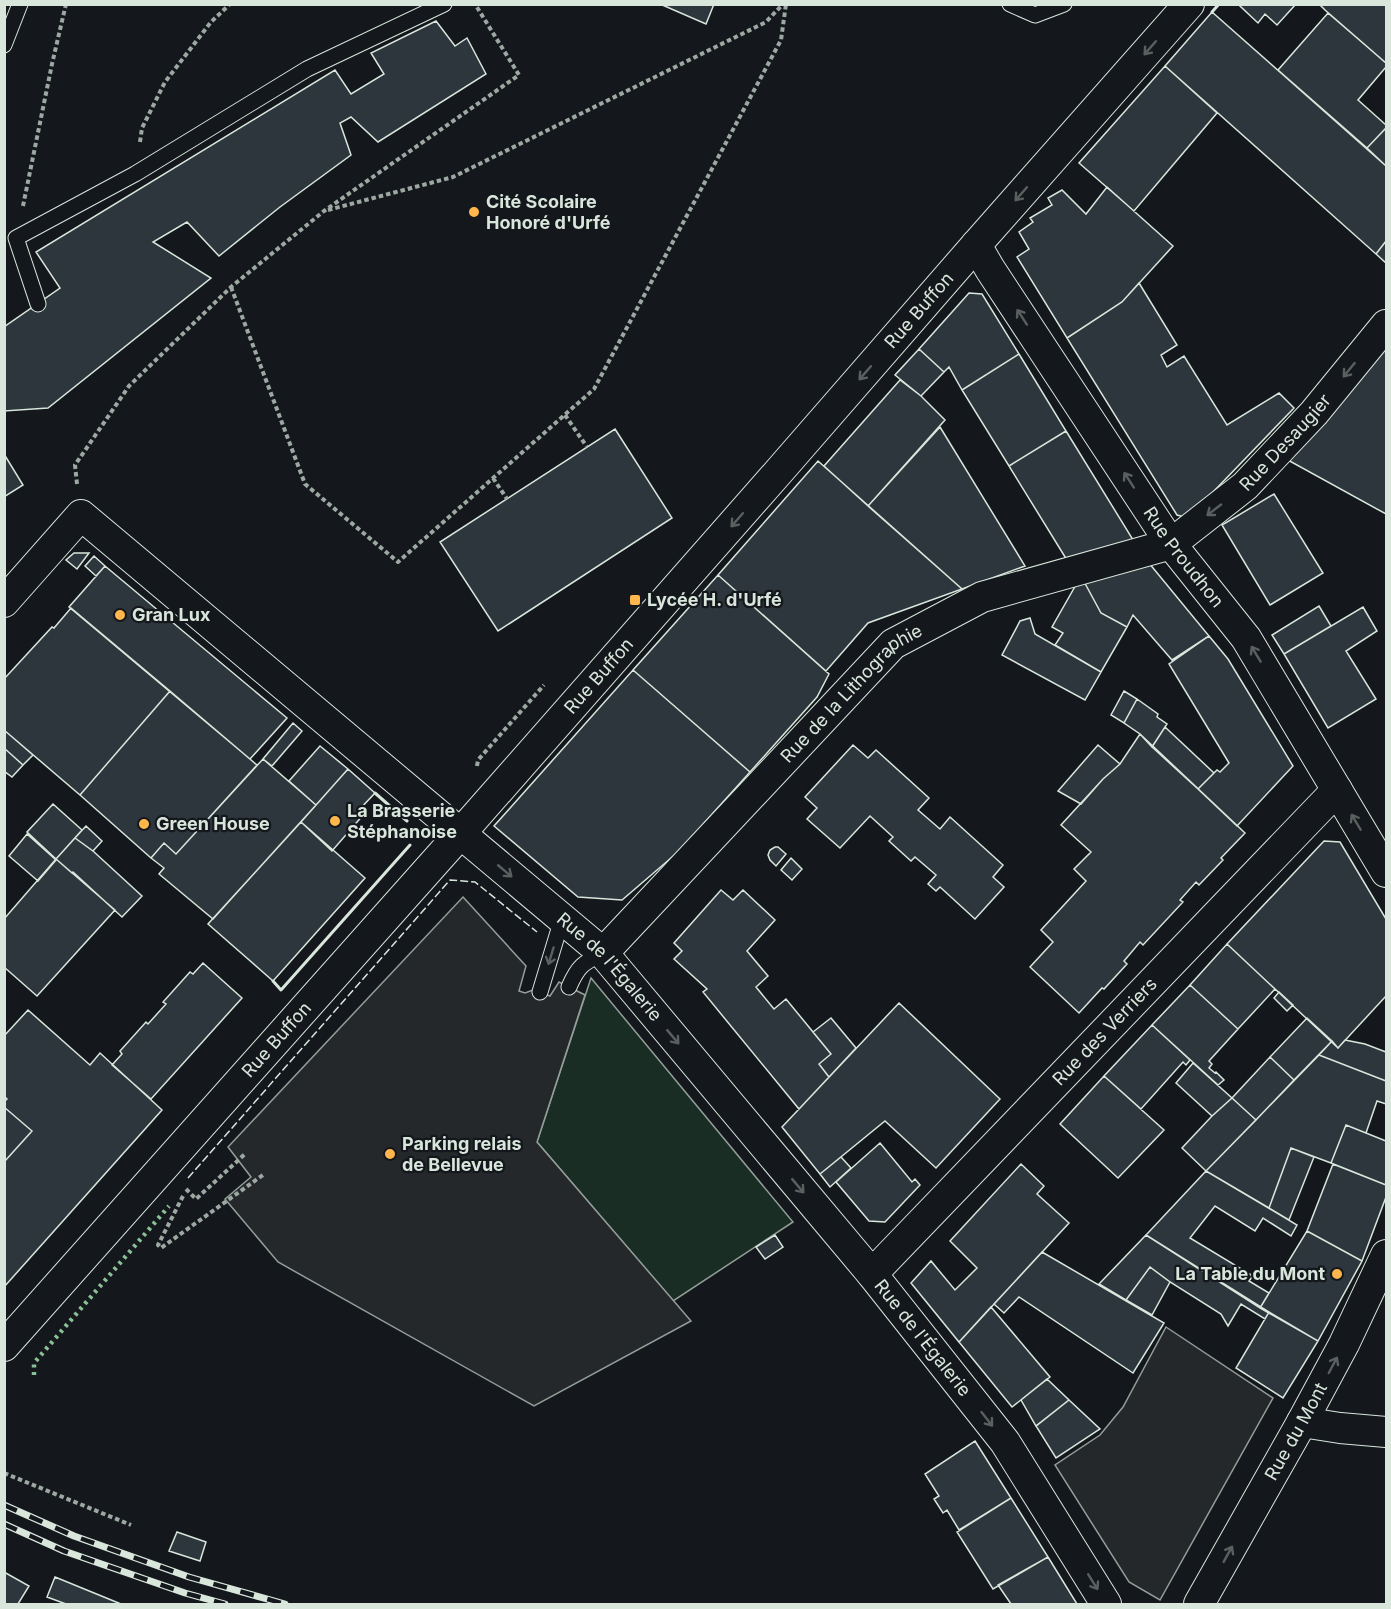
<svg xmlns="http://www.w3.org/2000/svg" width="1391" height="1609" viewBox="0 0 1391 1609" font-family="Inter,sans-serif">
  <style>
    .green { fill: #1a2d24; stroke: #939e99; stroke-width: 1.5 }
    .parking { fill: #24282b; stroke: #939e99; stroke-width: 1.5 }
    .building { fill: #2c363c; stroke: #d8e6dc; stroke-width: 1.5 }
    .lines { fill: none; stroke-linecap: round; stroke-linejoin: round }
    .lane-casing { stroke: #d8e6dc; stroke-width: 17 }
    .street-casing { stroke: #d8e6dc; stroke-width: 32 }
    .path { stroke: #9da8a2; stroke-width: 4; stroke-dasharray: 4.5 3; stroke-linecap: butt }
    .lane { stroke: #14181c; stroke-width: 15 }
    .street { stroke: #14181c; stroke-width: 30 }
    .rail-casing { stroke: #d8e6dc; stroke-width: 7 }
    .rail { stroke: #14181c; stroke-width: 4.5; stroke-dasharray: 14; stroke-linecap: butt }
    .hedge { stroke: #8ac095; stroke-width: 4.5; stroke-dasharray: 3 4.5; stroke-linecap: butt }
    .fence { stroke: #d8e6dc; stroke-width: 1.5; stroke-dasharray: 8 3; stroke-linecap: butt }
    .wall { stroke: #d8e6dc; stroke-width: 3 }
    .oneway { stroke: #59605f }
    .poi-dot { fill: #ffb74d; stroke: #14181c; stroke-width: 2 }
    .labels { text-anchor: middle; stroke-width: 4.5; stroke-linejoin: round; paint-order: stroke }
    .poi-label { font-size: 18px; font-weight: bold; fill: #d8e6dc; stroke: #14181c; text-anchor: start }
    .street-label { font-size: 18px; fill: #d8e6dc; stroke: #14181c }
  </style>
  <rect width="100%" height="100%" fill="#14181c"/>
  <path class="green" d="M 591,978 L 793,1222 L 673,1301 L 537,1142 Z"/>
  <path class="parking" d="M 463,897 L 526,966 L 519,991 L 525,993 L 533,990 L 550,996 L 559,982 L 585,995 L 537,1142 L 691,1321 L 534,1406 L 278,1262 L 225,1199 L 251,1177 L 228,1147 Z
    M 1166,1327 L 1273,1398 L 1160,1600 L 1129,1582 L 1055,1465 L 1100,1435 L 1123,1407 Z"/>
  <path class="building" d="M 660,4 L 714,4 L 706,24 Z
    M 1241,4 L 1296,4 L 1277,25 L 1265,14 L 1258,23 L 1240,6 Z
    M 1319,4 L 1386,4 L 1386,63 L 1325,10 Z
    M 1212,12 L 1386,166 L 1386,241 L 1376,254 L 1165,66 Z
    M 1328,13 L 1386,63 L 1386,67 L 1358,100 L 1386,125 L 1386,128 L 1367,148 L 1278,70 Z
    M 436,21 L 455,46 L 467,38 L 486,74 L 378,142 L 351,117 L 340,123 L 351,155 L 280,207 L 219,256 L 187,222 L 153,242 L 211,278 L 48,408 L 4,411 L 4,327 L 60,288 L 36,252 L 335,70 L 351,94 L 384,74 L 371,53 Z
    M 1165,66 L 1217,113 L 1134,211 L 1079,163 Z
    M 1386,128 L 1386,166 L 1367,148 Z
    M 1107,187 L 1173,246 L 1122,302 L 1067,338 L 1017,257 L 1029,249 L 1019,232 L 1033,222 L 1030,218 L 1052,205 L 1048,198 L 1062,190 L 1086,214 Z
    M 1386,241 L 1386,263 L 1376,254 Z
    M 1139,283 L 1177,345 L 1161,355 L 1167,367 L 1184,356 L 1227,425 L 1279,393 L 1294,408 L 1188,518 L 1177,515 L 1067,338 L 1122,302 Z
    M 969,293 L 982,294 L 1019,354 L 962,390 L 949,367 L 944,372 L 919,349 Z
    M 1386,342 L 1386,514 L 1286,459 Z
    M 919,349 L 944,372 L 921,396 L 895,375 Z
    M 1019,354 L 1066,431 L 1009,466 L 962,390 Z
    M 900,380 L 921,396 L 945,420 L 868,506 L 824,466 Z
    M 940,427 L 1025,566 L 962,589 L 868,506 Z
    M 615,429 L 672,518 L 498,631 L 440,542 Z
    M 1066,431 L 1135,543 L 1070,565 L 1009,466 Z
    M 4,454 L 23,485 L 4,497 Z
    M 818,461 L 962,589 L 868,623 L 826,671 L 718,575 Z
    M 1274,494 L 1323,573 L 1270,605 L 1222,525 Z
    M 74,553 L 89,553 L 77,569 L 66,560 Z
    M 94,556 L 105,566 L 96,576 L 85,566 Z
    M 1144,557 L 1209,636 L 1172,660 L 1133,615 L 1127,627 L 1101,613 L 1081,576 Z
    M 105,566 L 287,718 L 250,759 L 69,607 Z
    M 718,575 L 829,674 L 817,697 L 750,772 L 633,670 Z
    M 1081,576 L 1101,613 L 1127,627 L 1101,672 L 1055,645 L 1063,633 L 1052,627 Z
    M 1319,606 L 1331,626 L 1284,654 L 1272,635 Z
    M 1363,607 L 1377,631 L 1346,651 L 1376,699 L 1328,728 L 1284,654 Z
    M 71,608 L 170,691 L 80,795 L 4,730 L 4,679 L 52,627 L 54,628 Z
    M 1030,618 L 1035,634 L 1101,672 L 1085,700 L 1002,655 L 1020,621 Z
    M 1209,636 L 1228,659 L 1293,766 L 1237,826 L 1198,789 L 1217,770 L 1220,772 L 1229,763 L 1169,664 Z
    M 633,670 L 750,772 L 678,852 L 622,900 L 578,897 L 494,826 Z
    M 170,691 L 257,765 L 176,854 L 164,843 L 151,858 L 80,795 Z
    M 1124,691 L 1137,699 L 1124,723 L 1111,715 Z
    M 1137,699 L 1158,714 L 1157,717 L 1167,724 L 1152,747 L 1140,734 L 1124,723 Z
    M 293,723 L 302,731 L 272,766 L 263,759 Z
    M 1165,727 L 1214,773 L 1198,789 L 1152,747 Z
    M 4,730 L 33,755 L 23,765 L 4,748 Z
    M 1140,734 L 1245,833 L 1221,858 L 1223,860 L 1199,885 L 1196,882 L 1180,900 L 1183,902 L 1143,945 L 1140,942 L 1124,961 L 1127,964 L 1104,989 L 1102,988 L 1079,1013 L 1030,967 L 1053,942 L 1041,930 L 1086,881 L 1074,869 L 1091,852 L 1061,825 L 1103,779 L 1120,764 Z
    M 853,745 L 868,758 L 876,750 L 929,798 L 918,810 L 940,829 L 950,817 L 1003,865 L 993,877 L 1004,887 L 975,919 L 940,887 L 936,891 L 928,884 L 936,875 L 915,857 L 911,861 L 889,841 L 893,837 L 870,816 L 840,848 L 807,819 L 817,808 L 805,797 Z
    M 1098,745 L 1120,764 L 1103,779 L 1081,804 L 1058,791 Z
    M 320,746 L 348,769 L 316,805 L 289,781 Z
    M 4,748 L 23,765 L 12,777 L 4,771 Z
    M 263,759 L 316,805 L 213,919 L 159,874 L 164,868 L 151,858 L 164,843 L 176,854 Z
    M 348,769 L 375,793 L 359,810 L 364,814 L 332,851 L 301,822 Z
    M 53,804 L 82,830 L 56,859 L 27,832 Z
    M 301,822 L 365,878 L 273,981 L 208,924 Z
    M 86,826 L 102,841 L 93,851 L 75,838 Z
    M 27,834 L 56,860 L 38,881 L 9,856 Z
    M 75,838 L 93,851 L 142,896 L 122,917 L 73,872 L 72,873 L 56,859 Z
    M 1324,841 L 1340,842 L 1386,919 L 1386,996 L 1338,1048 L 1227,944 Z
    M 775,847 L 778,847 L 786,854 L 776,866 L 770,860 L 768,855 L 770,850 Z
    M 791,858 L 802,869 L 792,880 L 781,870 Z
    M 56,859 L 115,910 L 37,996 L 4,967 L 4,919 Z
    M 721,890 L 733,900 L 743,890 L 775,920 L 747,951 L 768,976 L 756,987 L 774,1009 L 786,999 L 831,1054 L 819,1064 L 829,1077 L 799,1109 L 703,992 L 707,989 L 674,959 L 682,951 L 674,943 Z
    M 1227,944 L 1275,989 L 1238,1029 L 1190,985 Z
    M 203,963 L 242,998 L 151,1099 L 112,1065 L 122,1054 L 120,1051 L 146,1022 L 148,1024 L 166,1004 L 163,1002 L 190,972 L 193,974 Z
    M 1190,985 L 1238,1029 L 1209,1061 L 1212,1064 L 1209,1068 L 1215,1073 L 1216,1072 L 1224,1080 L 1218,1085 L 1152,1025 Z
    M 1279,992 L 1293,1005 L 1287,1011 L 1274,998 Z
    M 899,1003 L 1000,1099 L 936,1168 L 885,1121 L 820,1174 L 782,1127 Z
    M 28,1010 L 90,1065 L 100,1053 L 162,1110 L 4,1287 L 4,1162 L 32,1131 L 4,1107 L 4,1102 L 7,1099 L 4,1096 L 4,1036 Z
    M 831,1018 L 856,1048 L 829,1077 L 819,1064 L 831,1054 L 813,1032 Z
    M 1307,1018 L 1332,1041 L 1294,1080 L 1270,1057 Z
    M 1152,1025 L 1190,1060 L 1186,1065 L 1183,1062 L 1141,1109 L 1104,1076 Z
    M 1345,1040 L 1365,1044 L 1386,1052 L 1386,1081 L 1319,1055 L 1332,1041 L 1338,1048 Z
    M 1319,1055 L 1386,1081 L 1386,1104 L 1377,1101 L 1366,1133 L 1346,1125 L 1331,1163 L 1291,1148 L 1269,1208 L 1206,1171 Z
    M 1270,1057 L 1294,1080 L 1256,1120 L 1232,1098 Z
    M 1193,1063 L 1232,1098 L 1212,1116 L 1176,1083 Z
    M 1104,1076 L 1164,1130 L 1118,1178 L 1060,1124 Z
    M 1232,1098 L 1256,1120 L 1206,1171 L 1182,1148 L 1212,1116 Z
    M 4,1107 L 32,1131 L 4,1162 Z
    M 1346,1125 L 1386,1141 L 1386,1185 L 1331,1163 Z
    M 880,1143 L 912,1182 L 915,1179 L 920,1185 L 885,1222 L 869,1221 L 836,1182 Z
    M 1291,1148 L 1314,1157 L 1289,1220 L 1269,1208 Z
    M 841,1157 L 851,1168 L 830,1187 L 820,1174 Z
    M 1021,1164 L 1044,1186 L 1037,1194 L 1069,1223 L 959,1342 L 911,1283 L 931,1261 L 955,1290 L 977,1268 L 950,1241 Z
    M 1333,1164 L 1386,1185 L 1386,1197 L 1362,1261 L 1307,1231 Z
    M 1206,1171 L 1297,1225 L 1291,1236 L 1263,1218 L 1255,1231 L 1215,1206 L 1190,1238 L 1253,1276 L 1249,1281 L 1269,1293 L 1260,1308 L 1146,1235 Z
    M 1307,1231 L 1362,1261 L 1318,1341 L 1260,1308 Z
    M 775,1235 L 783,1247 L 765,1259 L 756,1247 Z
    M 1146,1235 L 1269,1312 L 1265,1319 L 1241,1304 L 1228,1326 L 1221,1314 L 1170,1282 L 1150,1267 L 1126,1300 L 1099,1284 Z
    M 1042,1252 L 1164,1323 L 1133,1373 L 1019,1297 L 1004,1313 L 994,1304 Z
    M 1150,1267 L 1170,1282 L 1152,1315 L 1126,1300 Z
    M 991,1307 L 1050,1377 L 1012,1407 L 959,1342 Z
    M 1269,1312 L 1318,1341 L 1283,1398 L 1236,1368 Z
    M 1047,1379 L 1069,1400 L 1036,1426 L 1021,1400 Z
    M 1069,1400 L 1100,1429 L 1056,1458 L 1036,1426 Z
    M 975,1441 L 1011,1498 L 959,1530 L 947,1510 L 943,1513 L 934,1499 L 939,1496 L 925,1474 Z
    M 1011,1498 L 1048,1557 L 993,1589 L 957,1532 Z
    M 177,1532 L 206,1542 L 200,1561 L 169,1551 Z
    M 1048,1557 L 1077,1604 L 1011,1604 L 998,1585 Z
    M 4,1572 L 29,1586 L 18,1604 L 4,1604 Z
    M 55,1577 L 121,1604 L 66,1604 L 47,1597 Z"/>
  <g class="lines">
    <g class="lane-casing">
      <path id="lane" d="M 1010,4 L 1035,15 L 1064,4
        M 4,45 L 20,4
        M 38,304 L 16,238 L 135,174 L 307,69 L 444,4
        M 569,987 C 578,966 583,963 603,953
        M 540,992 L 562,919"/>
    </g>
    <g class="street-casing">
      <g id="street">
        <path id="s1" d="M 976,245 L 990,269 L 1171,544 L 1246,638 L 1386,872"/>
        <path id="s2" d="M 4,602 L 81,515 L 603,953 L 872,1274 L 1005,1442 L 1106,1604"/>
        <path id="s3" d="M 603,953 L 893,644 L 982,597 L 1171,544 L 1245,486 L 1314,413 L 1386,325"/>
        <path id="s4" d="M 872,1274 L 1337,790"/>
        <path id="s5" d="M 4,1346 L 460,834 L 781,469 L 976,245 L 1189,4"/>
        <path d="M 1302,1422 L 1340,1428 L 1386,1432"/>
        <path id="s6" d="M 1199,1604 L 1302,1422 L 1344,1344 L 1386,1255"/>
      </g>
    </g>
    <path class="path" d="M 140,142 L 142,128 L 165,82 L 211,22 L 230,4
      M 23,206 L 52,64 L 66,4
      M 328,210 L 453,177 L 766,22 L 783,4
      M 231,287 L 305,484 L 398,562 L 594,389 L 781,40 L 786,4
      M 565,415 L 587,447
      M 493,478 L 507,499
      M 77,484 L 75,465 L 129,386 L 231,287 L 324,211 L 519,75 L 475,4
      M 477,766 L 478,760 L 544,685
      M 186,1189 L 196,1199 L 245,1154
      M 183,1196 L 158,1245 L 161,1248 L 263,1175
      M 4,1473 L 131,1525"/>
    <use href="#lane" class="lane"/>
    <use href="#street" class="street"/>
    <g class="rail-casing">
      <path id="rail" d="M 4,1505 L 74,1536 L 189,1577 L 285,1604
        M 4,1524 L 64,1551 L 185,1593 L 225,1604"/>
    </g>
    <use href="#rail" class="rail"/>
    <path class="hedge" d="M 34,1375 L 34,1363 L 169,1206"/>
    <path class="fence" d="M 188,1178 L 450,880 L 475,882 L 537,932"/>
    <path class="wall" d="M 1212,12 L 1219,4
      M 375,793 L 407,821
      M 273,981 L 281,990 L 410,845"/>
  </g>
  <defs><path id="oneway-shaft" d="M-6 0H5M1.5-3L5.5 0L1.5 3" fill="none" stroke-width="1.6" stroke-linecap="round" stroke-linejoin="round" transform="scale(1.5)"/></defs>
  <g class="oneway">
    <use href="#oneway-shaft" transform="translate(1150 48) rotate(131)"/>
    <use href="#oneway-shaft" transform="translate(1021 194) rotate(131)"/>
    <use href="#oneway-shaft" transform="translate(1022 317) rotate(-123)"/>
    <use href="#oneway-shaft" transform="translate(1349 370) rotate(129)"/>
    <use href="#oneway-shaft" transform="translate(865 373) rotate(131)"/>
    <use href="#oneway-shaft" transform="translate(1129 480) rotate(-123)"/>
    <use href="#oneway-shaft" transform="translate(1214 510) rotate(142)"/>
    <use href="#oneway-shaft" transform="translate(737 520) rotate(131)"/>
    <use href="#oneway-shaft" transform="translate(1256 654) rotate(-121)"/>
    <use href="#oneway-shaft" transform="translate(1356 822) rotate(-121)"/>
    <use href="#oneway-shaft" transform="translate(505 871) rotate(40)"/>
    <use href="#oneway-shaft" transform="translate(551 956) rotate(107)"/>
    <use href="#oneway-shaft" transform="translate(673 1037) rotate(50)"/>
    <use href="#oneway-shaft" transform="translate(798 1186) rotate(50)"/>
    <use href="#oneway-shaft" transform="translate(1333 1365) rotate(-62)"/>
    <use href="#oneway-shaft" transform="translate(987 1419) rotate(52)"/>
    <use href="#oneway-shaft" transform="translate(1228 1554) rotate(-61)"/>
    <use href="#oneway-shaft" transform="translate(1093 1582) rotate(58)"/>
  </g>
  <g class="poi-dot">
    <circle cx="474" cy="212" r="6"/>
    <rect x="629" y="594" width="12" height="12" rx="3"/>
    <circle cx="120" cy="615" r="6"/>
    <circle cx="335" cy="821" r="6"/>
    <circle cx="144" cy="824" r="6"/>
    <circle cx="390" cy="1154" r="6"/>
    <circle cx="1337" cy="1274" r="6"/>
  </g>
  <g class="labels">
    <g class="poi-label">
      <text x="486" y="208">Cité Scolaire<tspan x="486" dy="21">Honoré d'Urfé</tspan></text>
      <text x="647" y="606">Lycée H. d'Urfé</text>
      <text x="132" y="621">Gran Lux</text>
      <text x="347" y="817">La Brasserie<tspan x="347" dy="21">Stéphanoise</tspan></text>
      <text x="156" y="830">Green House</text>
      <text x="402" y="1150">Parking relais<tspan x="402" dy="21">de Bellevue</tspan></text>
      <text x="1325" y="1280" text-anchor="end">La Table du Mont</text>
    </g>
    <g class="street-label">
      <text dy="6" stroke="none"><textPath href="#s5" startOffset="1382">Rue Buffon</textPath></text>
      <text dy="6" stroke="none"><textPath href="#s3" startOffset="874">Rue Desaugier</textPath></text>
      <text dy="6" stroke="none"><textPath href="#s1" startOffset="375">Rue Proudhon</textPath></text>
      <text dy="6" stroke="none"><textPath href="#s5" startOffset="896">Rue Buffon</textPath></text>
      <text dy="6" stroke="none"><textPath href="#s3" startOffset="360">Rue de la Lithographie</textPath></text>
      <text dy="6" stroke="none"><textPath href="#s2" startOffset="812">Rue de l'Égalerie</textPath></text>
      <text dy="6" stroke="none"><textPath href="#s4" startOffset="336">Rue des Verriers</textPath></text>
      <text dy="6" stroke="none"><textPath href="#s5" startOffset="410">Rue Buffon</textPath></text>
      <text dy="6" stroke="none"><textPath href="#s2" startOffset="1298">Rue de l'Égalerie</textPath></text>
      <text dy="6" stroke="none"><textPath href="#s6" startOffset="198">Rue du Mont</textPath></text>
    </g>
  </g>
  <rect width="1391" height="1609" fill="none" stroke="#d8e6dc" stroke-width="12"/>
</svg>
